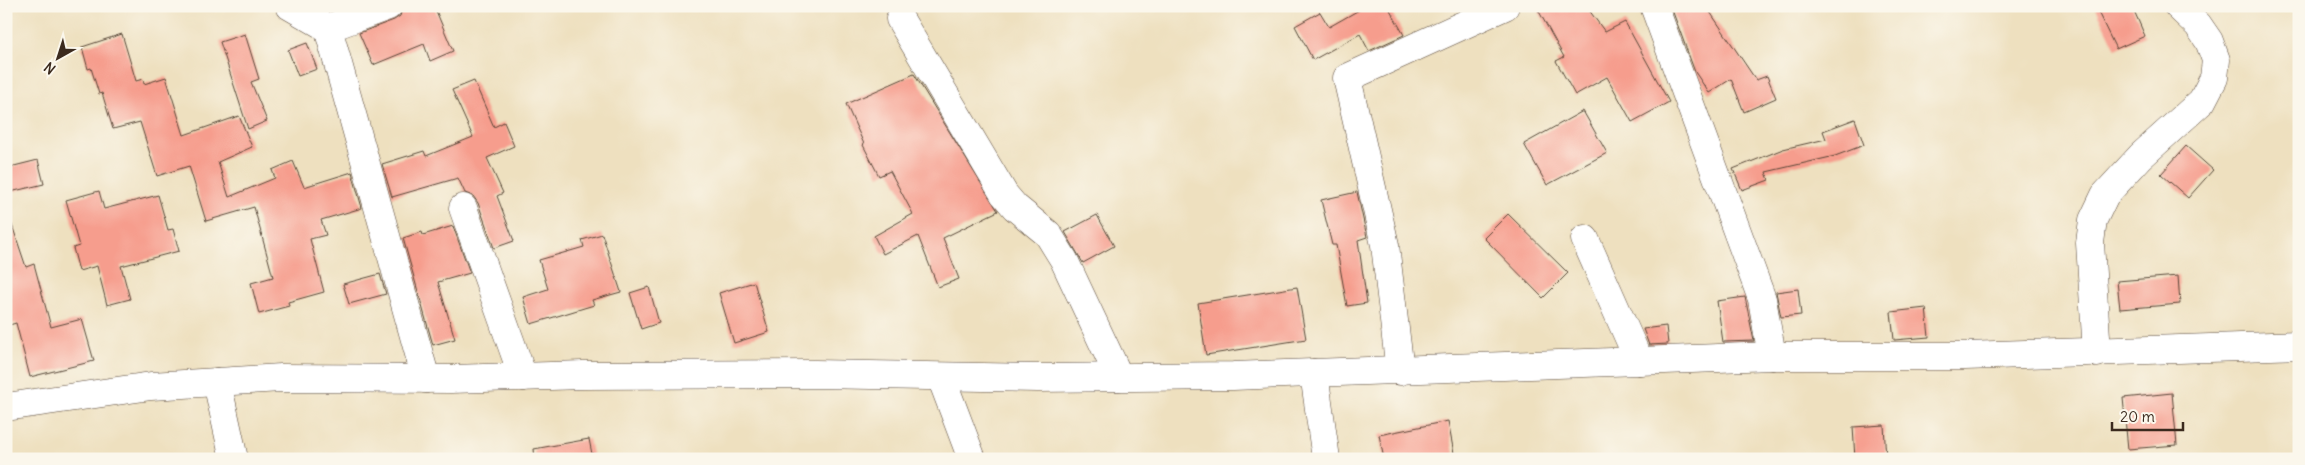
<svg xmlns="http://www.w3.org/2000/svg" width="2305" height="465" viewBox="0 0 2305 465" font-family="Delius,sans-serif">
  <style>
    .building { fill: #f69d8d }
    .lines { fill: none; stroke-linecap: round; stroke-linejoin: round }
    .minor-casing { stroke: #564536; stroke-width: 29 }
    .major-casing { stroke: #564536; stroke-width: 29 }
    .minor { stroke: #fff; stroke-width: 28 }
    .major { stroke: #fff; stroke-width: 28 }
  </style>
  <rect width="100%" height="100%" fill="#fbf7ec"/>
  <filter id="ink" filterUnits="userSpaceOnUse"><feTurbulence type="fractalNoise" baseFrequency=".02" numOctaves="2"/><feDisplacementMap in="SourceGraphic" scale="10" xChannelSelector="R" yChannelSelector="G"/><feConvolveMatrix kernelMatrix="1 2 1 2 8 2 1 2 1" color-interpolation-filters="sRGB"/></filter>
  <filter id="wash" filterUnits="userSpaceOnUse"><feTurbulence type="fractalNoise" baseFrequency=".0096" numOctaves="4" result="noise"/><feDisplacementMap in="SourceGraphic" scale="20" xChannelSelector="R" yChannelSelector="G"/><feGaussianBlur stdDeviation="1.12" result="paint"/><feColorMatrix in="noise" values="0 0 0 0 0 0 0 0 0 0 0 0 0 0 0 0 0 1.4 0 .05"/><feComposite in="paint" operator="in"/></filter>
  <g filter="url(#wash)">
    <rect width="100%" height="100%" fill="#eee0bf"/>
    <g id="blocks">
      <path class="building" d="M 403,6 L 434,6 L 453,51 L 430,61 L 424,44 L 373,65 L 359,33 L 394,20 L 400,16 Z
        M 1366,6 L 1388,6 L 1404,35 L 1369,51 L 1360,34 L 1313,60 L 1295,26 L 1320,12 L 1329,27 Z
        M 1536,6 L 1586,6 L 1605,32 L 1625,22 L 1669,102 L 1632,122 L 1607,77 L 1575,95 L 1556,61 L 1564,57 Z
        M 1706,6 L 1756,80 L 1767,76 L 1776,98 L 1744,112 L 1731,79 L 1709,93 L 1695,72 L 1671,7 Z
        M 2095,6 L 2132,6 L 2145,36 L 2116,49 Z
        M 122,34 L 136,81 L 143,79 L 144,84 L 166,77 L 184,135 L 239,116 L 252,147 L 218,162 L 229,197 L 275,178 L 272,170 L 293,161 L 304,187 L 352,172 L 362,208 L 321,220 L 326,235 L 310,239 L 324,292 L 288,302 L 289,306 L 259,314 L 251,283 L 273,277 L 254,207 L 206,221 L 189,166 L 157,176 L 140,122 L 113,129 L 102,93 L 99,94 L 91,68 L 88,69 L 82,47 Z
        M 245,34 L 259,79 L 251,82 L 267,121 L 248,129 L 220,42 Z
        M 307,43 L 317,69 L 298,76 L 288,50 Z
        M 914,74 L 998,211 L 943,238 L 959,279 L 938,287 L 918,236 L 883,254 L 874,236 L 913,214 L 890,171 L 879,176 L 863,145 L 864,144 L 846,104 Z
        M 474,81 L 494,127 L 504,122 L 514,146 L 487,158 L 503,193 L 497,196 L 514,241 L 494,248 L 478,203 L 473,196 L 465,193 L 458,178 L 392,197 L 382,164 L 424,151 L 426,156 L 473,137 L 452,90 Z
        M 1583,111 L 1607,153 L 1547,185 L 1524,144 Z
        M 1855,119 L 1864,145 L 1835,156 L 1766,172 L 1769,180 L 1742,190 L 1733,169 L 1783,149 L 1826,139 L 1823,131 Z
        M 2186,146 L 2213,170 L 2188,198 L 2161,174 Z
        M 38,160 L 44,184 L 6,193 L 6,168 Z
        M 99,191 L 104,209 L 158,195 L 168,230 L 173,229 L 179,251 L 121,266 L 130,299 L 107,305 L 97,266 L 79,271 L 73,248 L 79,246 L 66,200 Z
        M 1357,192 L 1367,237 L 1358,240 L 1367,303 L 1347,306 L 1336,245 L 1332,245 L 1321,200 Z
        M 1508,214 L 1568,273 L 1543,298 L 1484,238 Z
        M 1097,215 L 1114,246 L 1083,263 L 1065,232 Z
        M 10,219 L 26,267 L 34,264 L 51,327 L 82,319 L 94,361 L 30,377 L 16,323 L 6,326 L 6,220 Z
        M 453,226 L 470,273 L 438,282 L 455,339 L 433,345 L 403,238 L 422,232 L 423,235 Z
        M 602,234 L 621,292 L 592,300 L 594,305 L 531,324 L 523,297 L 548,289 L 539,260 L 584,247 L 582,240 Z
        M 380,274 L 386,294 L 349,304 L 343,284 Z
        M 2178,276 L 2180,304 L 2120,309 L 2117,281 Z
        M 754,282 L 769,332 L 734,343 L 719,293 Z
        M 649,287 L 659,323 L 641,329 L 630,293 Z
        M 1297,287 L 1306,339 L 1206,355 L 1198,303 Z
        M 1798,289 L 1801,315 L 1781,317 L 1776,292 Z
        M 1745,297 L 1754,341 L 1723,342 L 1717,301 Z
        M 1926,308 L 1929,337 L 1894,340 L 1891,312 Z
        M 1666,326 L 1668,344 L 1649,345 L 1643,329 Z
        M 2172,393 L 2177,445 L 2128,449 L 2123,398 Z
        M 1448,421 L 1455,459 L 1384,459 L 1379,435 Z
        M 1884,425 L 1886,459 L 1855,459 L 1853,427 Z
        M 589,439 L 593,459 L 535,459 L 534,449 Z"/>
    </g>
  </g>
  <g filter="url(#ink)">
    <use href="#blocks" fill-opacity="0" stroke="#564536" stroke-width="1"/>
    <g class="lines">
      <g class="minor-casing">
        <path id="minor" d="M 290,6 L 328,28 L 426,379
          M 1654,6 L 1762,299 L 1772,356
          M 900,19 L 1004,194 L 1015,207 L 1048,234 L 1064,260 L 1119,377
          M 328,28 L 388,6
          M 463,208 L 523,377
          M 1585,239 L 1639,361
          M 2097,353 L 2090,243 L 2093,220 L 2105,195 L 2141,156 L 2202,101 L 2214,78 L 2216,60 L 2209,41 L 2198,25 L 2178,6
          M 1400,371 L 1385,245 L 1347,78 L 1505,6
          M 1314,373 L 1326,459
          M 941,377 L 972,459
          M 217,382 L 234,459"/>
      </g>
      <g class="major-casing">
        <path id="major" d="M 6,407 L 151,386 L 281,378 L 451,379 L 583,375 L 815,374 L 1038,378 L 1233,376 L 1772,356 L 1965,356 L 2299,345"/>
      </g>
      <use href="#minor" class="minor"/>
      <use href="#major" class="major"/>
    </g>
  </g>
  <rect width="2305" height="465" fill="none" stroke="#fbf7ec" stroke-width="25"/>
  <g transform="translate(58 58) rotate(219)" stroke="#fbf7ec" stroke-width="4" paint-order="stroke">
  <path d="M0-4L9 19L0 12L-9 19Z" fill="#3b2a1e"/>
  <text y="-8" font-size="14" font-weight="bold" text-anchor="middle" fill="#3b2a1e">N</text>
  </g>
  <path d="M2112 422v8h71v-8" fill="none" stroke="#3b2a1e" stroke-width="2.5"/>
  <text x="2120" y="422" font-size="15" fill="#3b2a1e" stroke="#fbf7ec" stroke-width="4" paint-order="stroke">20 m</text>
</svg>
